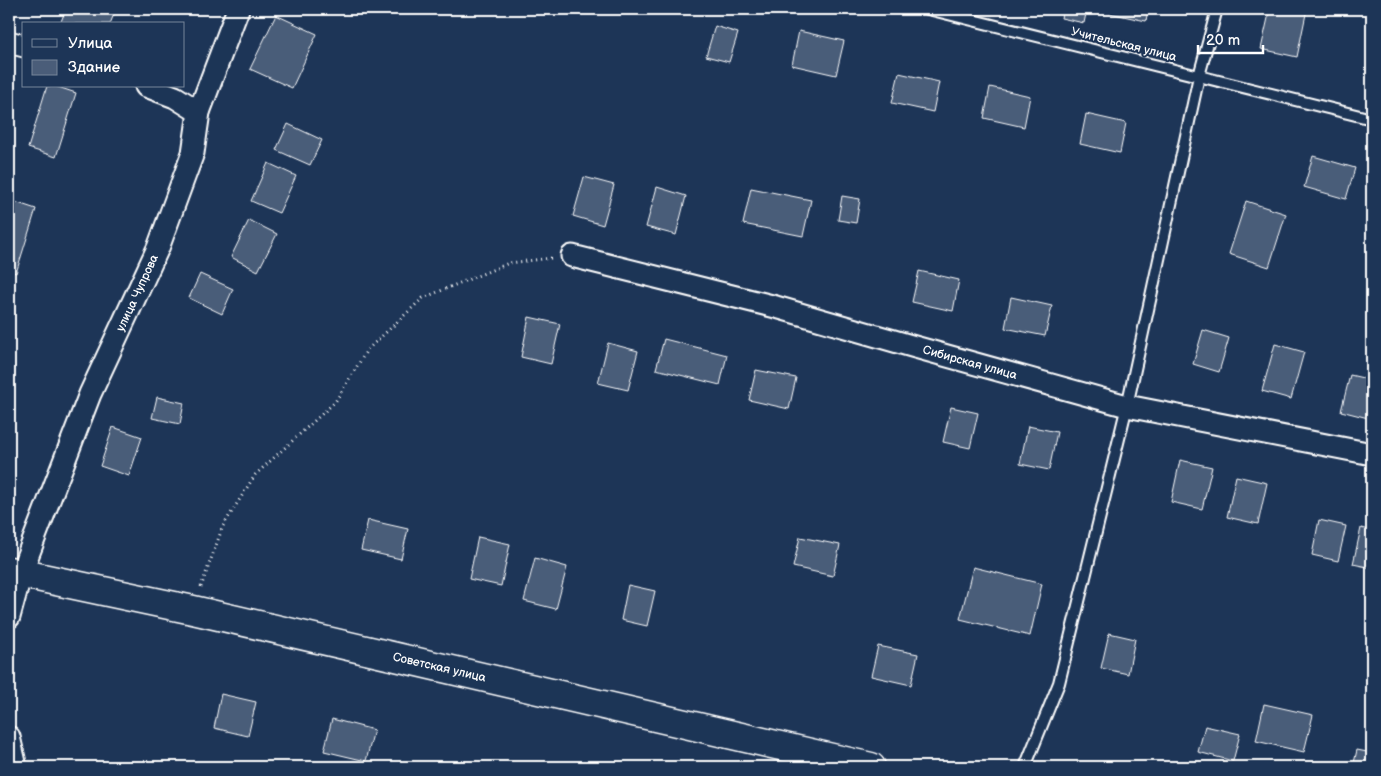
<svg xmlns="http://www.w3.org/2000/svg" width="1381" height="776" viewBox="0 0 1381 776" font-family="'Balsamiq Sans',sans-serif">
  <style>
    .building { fill: #4a5d79; stroke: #fff }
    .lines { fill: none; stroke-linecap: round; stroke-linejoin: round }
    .service-casing { stroke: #fff; stroke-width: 14 }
    .minor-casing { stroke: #fff; stroke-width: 25 }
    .secondary-casing { stroke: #fff; stroke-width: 31 }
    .path { stroke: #fff; stroke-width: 3; stroke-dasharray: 1 4; stroke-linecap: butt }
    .service { stroke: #1d3557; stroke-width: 10 }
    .minor { stroke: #1d3557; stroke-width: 21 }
    .secondary { stroke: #1d3557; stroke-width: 28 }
    .labels { text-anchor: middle; stroke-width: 4; stroke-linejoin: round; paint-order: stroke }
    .street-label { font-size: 12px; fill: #fff; stroke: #1d3557 }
  </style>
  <rect width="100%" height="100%" fill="#1d3557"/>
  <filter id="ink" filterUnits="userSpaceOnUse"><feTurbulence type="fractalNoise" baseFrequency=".02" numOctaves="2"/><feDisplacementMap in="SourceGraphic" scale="10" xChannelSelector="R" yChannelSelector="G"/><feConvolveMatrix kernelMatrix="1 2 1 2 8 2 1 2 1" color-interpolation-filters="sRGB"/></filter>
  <g filter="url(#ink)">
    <path class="building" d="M 66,9 L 116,9 L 110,24 L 60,24 Z
      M 1063,9 L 1087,9 L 1084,23 L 1061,18 Z
      M 1106,9 L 1148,9 L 1146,21 L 1105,12 Z
      M 1270,9 L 1307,9 L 1297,57 L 1261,49 Z
      M 276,15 L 317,34 L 292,88 L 250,69 Z
      M 715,26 L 738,33 L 729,62 L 706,56 Z
      M 799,31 L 844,41 L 836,75 L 792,65 Z
      M 899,73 L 939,82 L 933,112 L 892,103 Z
      M 47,86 L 55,86 L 76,93 L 56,157 L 28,148 Z
      M 990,87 L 1030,96 L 1024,127 L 984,118 Z
      M 1086,114 L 1126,123 L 1120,153 L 1080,144 Z
      M 288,124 L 322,140 L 310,165 L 276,150 Z
      M 1313,156 L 1355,168 L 1346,199 L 1304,187 Z
      M 268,163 L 296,176 L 279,213 L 251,201 Z
      M 584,177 L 614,185 L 603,225 L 573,216 Z
      M 657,187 L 686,196 L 676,235 L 646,227 Z
      M 751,188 L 811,200 L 803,236 L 743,224 Z
      M 842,196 L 860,199 L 856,223 L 838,220 Z
      M 9,200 L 36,209 L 16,273 L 9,271 Z
      M 1246,201 L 1286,214 L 1269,267 L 1229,254 Z
      M 249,220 L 277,234 L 258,271 L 231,257 Z
      M 919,271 L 959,280 L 953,311 L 912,302 Z
      M 200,274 L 233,289 L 222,314 L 189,298 Z
      M 1011,297 L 1052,306 L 1045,336 L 1005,328 Z
      M 529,317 L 560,324 L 551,364 L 521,357 Z
      M 1203,330 L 1229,338 L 1219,372 L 1193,364 Z
      M 664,339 L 727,355 L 720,385 L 656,369 Z
      M 608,343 L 638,351 L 628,390 L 598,383 Z
      M 1275,344 L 1304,352 L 1291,399 L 1262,391 Z
      M 756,370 L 796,378 L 789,409 L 749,400 Z
      M 1350,375 L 1372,380 L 1372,419 L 1341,411 Z
      M 157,397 L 184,403 L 180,424 L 152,418 Z
      M 951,407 L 978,413 L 970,448 L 943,442 Z
      M 1028,426 L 1057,432 L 1049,470 L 1020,464 Z
      M 113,427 L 142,437 L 129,476 L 100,466 Z
      M 1180,460 L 1212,467 L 1202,509 L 1171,502 Z
      M 1236,476 L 1267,483 L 1258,524 L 1227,517 Z
      M 368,520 L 408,529 L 401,559 L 361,550 Z
      M 1319,520 L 1346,526 L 1338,561 L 1312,555 Z
      M 1361,528 L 1372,531 L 1372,568 L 1353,564 Z
      M 478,537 L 510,544 L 501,586 L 469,579 Z
      M 800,537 L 840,545 L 833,576 L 793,567 Z
      M 535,558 L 567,567 L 556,609 L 524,601 Z
      M 973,567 L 1042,584 L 1030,636 L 960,619 Z
      M 628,585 L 655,591 L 647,626 L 621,620 Z
      M 1109,633 L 1135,639 L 1128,674 L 1101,668 Z
      M 878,646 L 918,654 L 911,685 L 871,676 Z
      M 221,694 L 256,702 L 248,736 L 214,728 Z
      M 1264,704 L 1313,715 L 1304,752 L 1256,741 Z
      M 332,719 L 374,730 L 366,761 L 324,751 Z
      M 1205,726 L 1240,734 L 1233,761 L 1198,752 Z
      M 1357,750 L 1372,753 L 1372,767 L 1353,767 Z
      M 536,762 L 554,767 L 535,767 Z"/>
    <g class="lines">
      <g class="service-casing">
        <path id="service" d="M 928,9 L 1372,119
          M 1025,767 L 1059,683 L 1127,406 L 1199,76 L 1217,9"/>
      </g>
      <g class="minor-casing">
        <g id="minor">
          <path d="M 9,42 L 24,46"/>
          <path d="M 146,86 L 175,97 L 199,112"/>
          <path id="s1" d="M 572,256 L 776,307 L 915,347 L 1127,406 L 1372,454"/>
          <path id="s2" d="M 9,617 L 21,573 L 90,394 L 158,248 L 193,153 L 199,112 L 238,9"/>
          <path d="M 9,737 L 16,767"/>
        </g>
      </g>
      <g class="secondary-casing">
        <g id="secondary">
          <path id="s3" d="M 9,571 L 193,610 L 871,767"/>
        </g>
      </g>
      <path class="path" d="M 201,587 L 223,526 L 255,475 L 335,402 L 367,350 L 423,298 L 509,263 L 552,258"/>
      <use href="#service" class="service"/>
      <use href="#minor" class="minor"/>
      <use href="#secondary" class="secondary"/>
    </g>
  </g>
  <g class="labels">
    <g class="street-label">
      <text transform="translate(1124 44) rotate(14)" y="4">Учительская улица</text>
      <text dy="4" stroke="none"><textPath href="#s2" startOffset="349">улица Чупрова</textPath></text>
      <text dy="4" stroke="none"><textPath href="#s1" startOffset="412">Сибирская улица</textPath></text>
      <text dy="4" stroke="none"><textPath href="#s3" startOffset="441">Советская улица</textPath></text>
    </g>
  </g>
  <rect width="1381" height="776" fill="none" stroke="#1d3557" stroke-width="30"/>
  <rect x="15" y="15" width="1351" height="746" fill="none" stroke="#fff" stroke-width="2" filter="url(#ink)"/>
  <rect x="22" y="22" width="162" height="65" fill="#1d3557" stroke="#77869a"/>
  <rect x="32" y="39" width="25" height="8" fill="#1d3557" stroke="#77869a"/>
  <text x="68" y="48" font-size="15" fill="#ffffff">Улица</text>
  <rect x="32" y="60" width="25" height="15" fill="#4a5d79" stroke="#77869a"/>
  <text x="68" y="72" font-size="15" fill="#ffffff">Здание</text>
  <path d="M1198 45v8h65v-8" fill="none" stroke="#ffffff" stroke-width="2.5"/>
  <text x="1206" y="45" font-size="15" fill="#ffffff" stroke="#1d3557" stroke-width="4" paint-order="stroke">20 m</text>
</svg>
